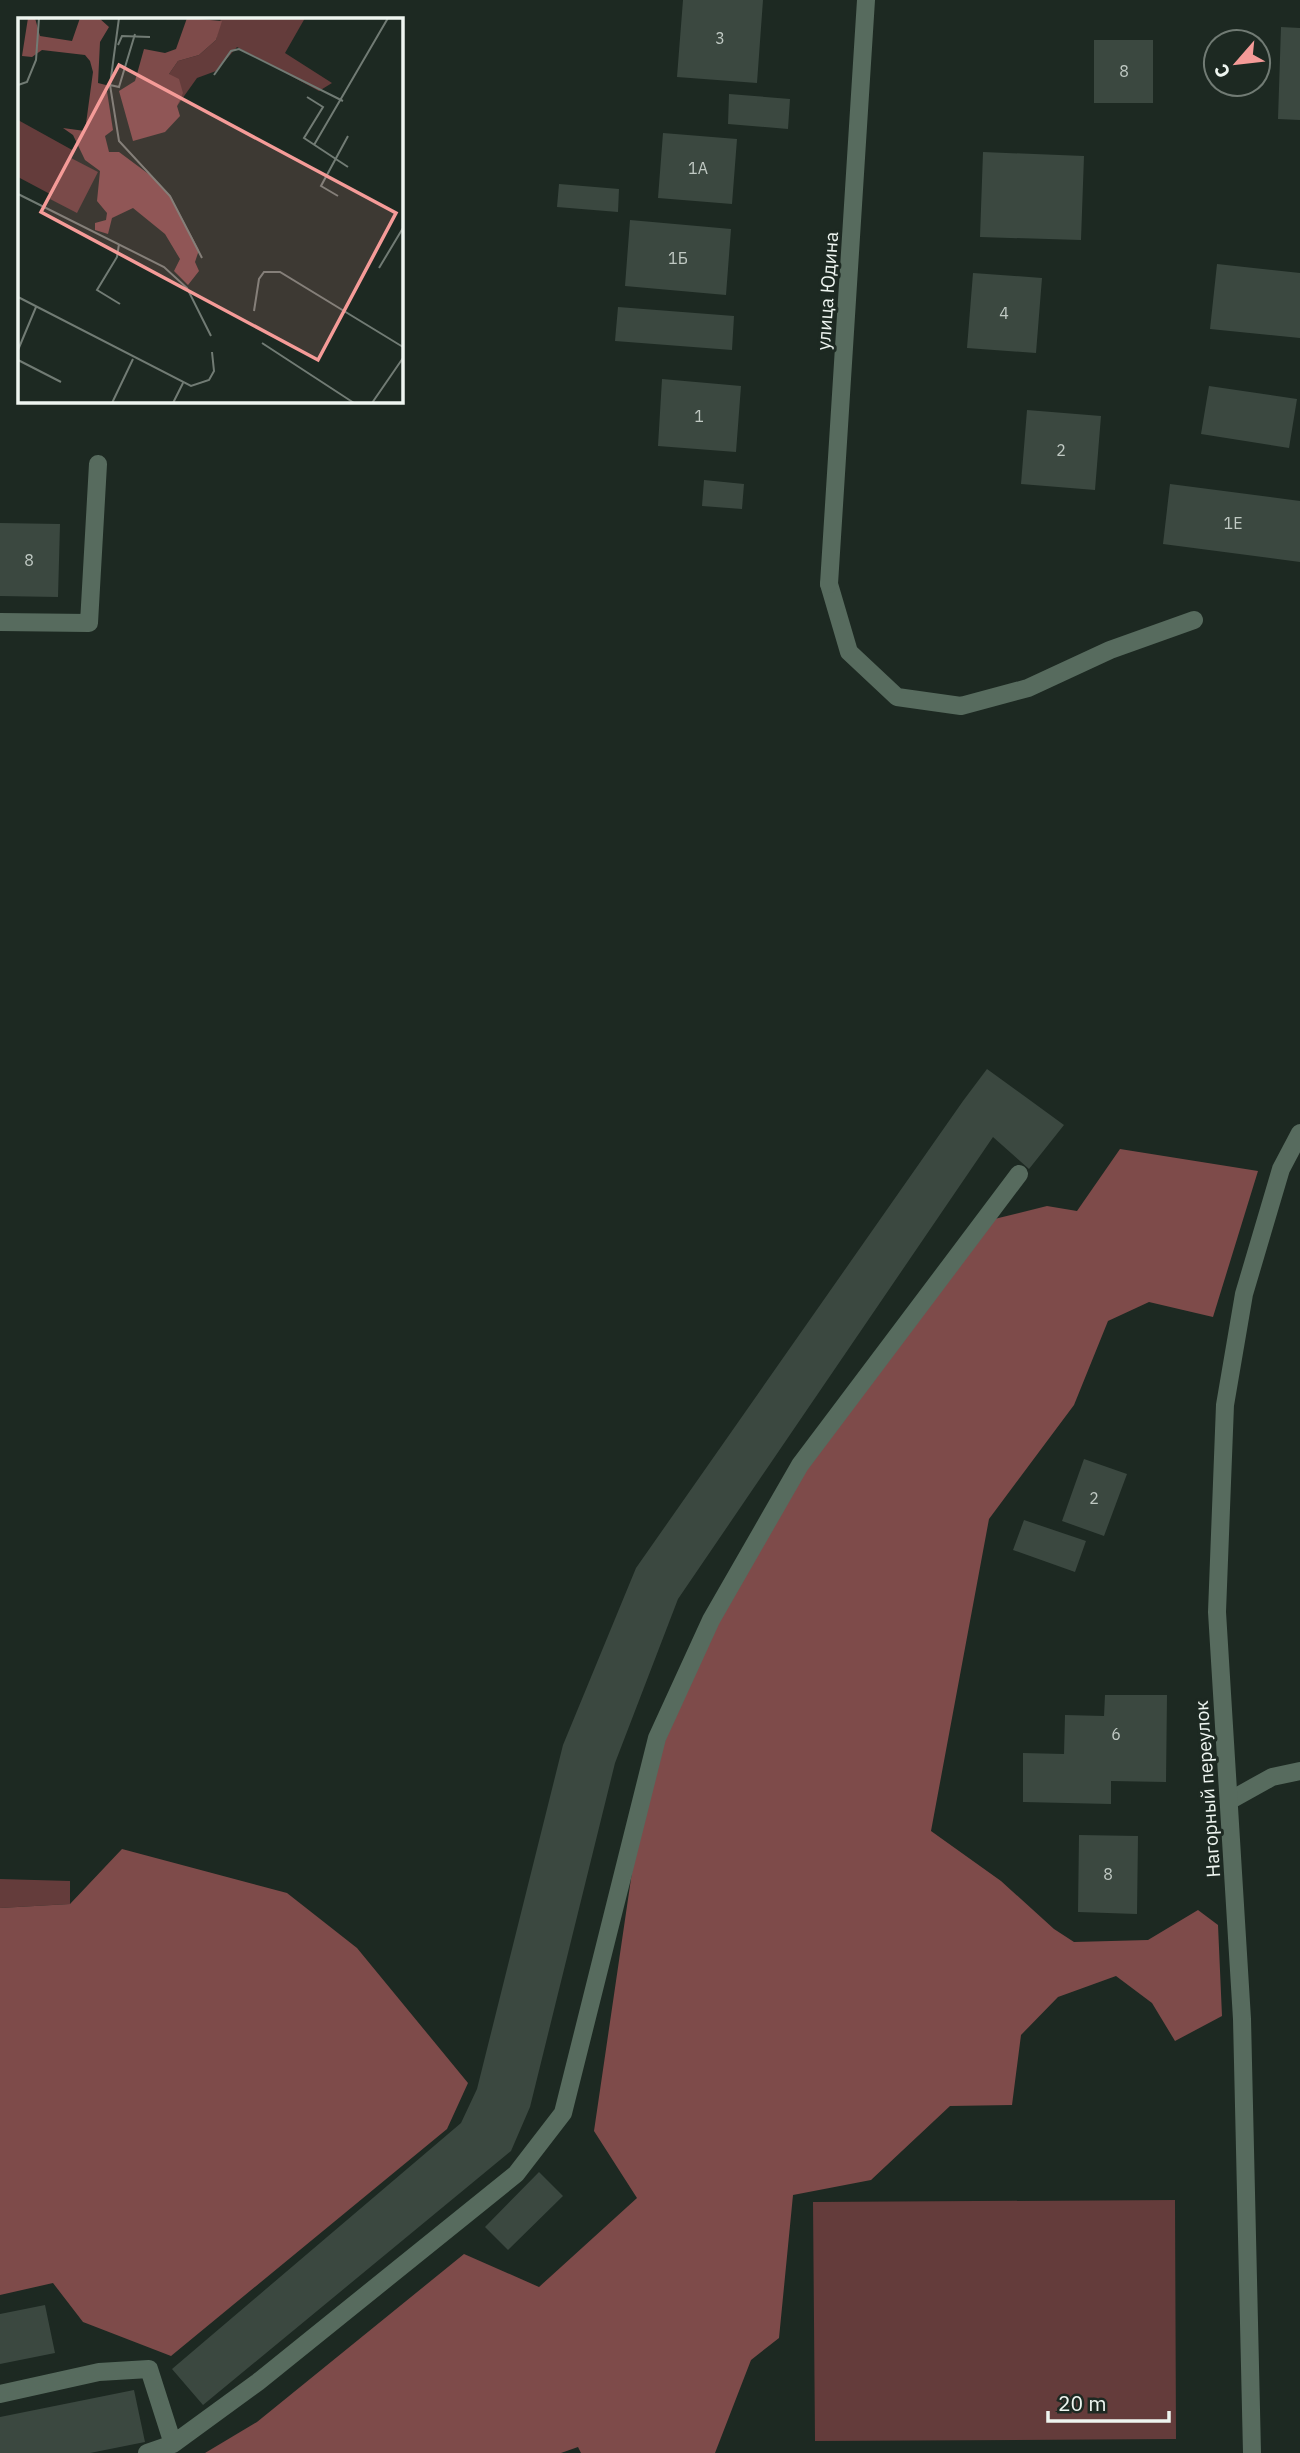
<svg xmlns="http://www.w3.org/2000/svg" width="1300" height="2453" viewBox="0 0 1300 2453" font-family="'IBM Plex Sans',sans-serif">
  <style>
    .green { fill: #643c3b }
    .forest { fill: #7e4b4a }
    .building { fill: #3b4840 }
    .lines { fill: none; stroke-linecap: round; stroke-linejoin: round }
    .lane { stroke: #576b5e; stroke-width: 18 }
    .street { stroke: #576b5e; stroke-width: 18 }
    .labels { text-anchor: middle; stroke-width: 6; stroke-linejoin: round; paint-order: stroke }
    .number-label { font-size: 16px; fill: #c1cac4 }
    .street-label { font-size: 19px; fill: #eef5f0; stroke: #1d2922 }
    .inset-road { fill: none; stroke: #717b74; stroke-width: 2 }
    .view { fill: #f59b98; fill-opacity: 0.15; stroke: #f59b98; stroke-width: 3.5 }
    .inset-edge { fill: none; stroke: #eef5f0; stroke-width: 3.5 }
  </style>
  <rect width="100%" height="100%" fill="#1d2922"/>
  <path class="green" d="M 0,1879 L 70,1881 L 70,1904 L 0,1908 Z
    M 1175,2200 L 1176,2439 L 815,2441 L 813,2202 Z"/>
  <path class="forest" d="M 1120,1149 L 1258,1171 L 1213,1317 L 1149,1302 L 1108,1321 L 1074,1405 L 989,1519 L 931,1831 L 1001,1881 L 1054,1929 L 1074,1942 L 1148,1940 L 1198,1910 L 1218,1925 L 1222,2016 L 1175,2041 L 1152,2003 L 1116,1976 L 1058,1997 L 1021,2035 L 1012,2105 L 950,2106 L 871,2180 L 793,2195 L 779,2338 L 751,2360 L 715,2453 L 581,2453 L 578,2447 L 561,2453 L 205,2453 L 257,2422 L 464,2254 L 539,2287 L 637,2198 L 594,2131 L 643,1797 L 714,1615 L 789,1489 L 978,1223 L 1047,1206 L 1077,1211 Z
    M 122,1849 L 287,1893 L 357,1948 L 468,2083 L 447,2129 L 171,2356 L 83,2322 L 53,2283 L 0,2295 L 0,1908 L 70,1904 Z"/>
  <path class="building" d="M 683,0 L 763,0 L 757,83 L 677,77 Z
    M 1281,27 L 1300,28 L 1300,120 L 1278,119 Z
    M 1094,40 L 1153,40 L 1153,103 L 1094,103 Z
    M 729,94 L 790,99 L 788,129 L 728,124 Z
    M 663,133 L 737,139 L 732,204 L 658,198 Z
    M 983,152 L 1084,156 L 1081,240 L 980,237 Z
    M 559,184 L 619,189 L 618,212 L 557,207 Z
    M 630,220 L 731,229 L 726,295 L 625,286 Z
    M 1217,264 L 1300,273 L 1300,338 L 1210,329 Z
    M 973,273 L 1042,278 L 1036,353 L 967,348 Z
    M 618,307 L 734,316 L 732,350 L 615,341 Z
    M 662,379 L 741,386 L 736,452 L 658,446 Z
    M 1209,386 L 1297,399 L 1289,448 L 1201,434 Z
    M 1027,410 L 1101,416 L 1095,490 L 1021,484 Z
    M 704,480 L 744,484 L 742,509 L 702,506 Z
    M 1170,484 L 1300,501 L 1300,562 L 1163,544 Z
    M 0,523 L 60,524 L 58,597 L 0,596 Z
    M 987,1069 L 1064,1125 L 1029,1169 L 993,1137 L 678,1599 L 615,1763 L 530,2107 L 511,2151 L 203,2405 L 172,2369 L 461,2123 L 477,2089 L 563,1745 L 636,1568 L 963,1101 Z
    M 1084,1459 L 1127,1474 L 1104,1536 L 1062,1521 Z
    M 1024,1520 L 1086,1541 L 1075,1572 L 1013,1550 Z
    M 1105,1695 L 1167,1695 L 1166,1782 L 1111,1781 L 1111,1804 L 1023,1802 L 1023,1753 L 1064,1754 L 1065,1715 L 1104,1716 Z
    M 1079,1835 L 1138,1836 L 1137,1914 L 1078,1912 Z
    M 539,2172 L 563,2196 L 508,2250 L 485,2227 Z
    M 45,2305 L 55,2353 L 0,2364 L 0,2314 Z
    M 134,2390 L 145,2442 L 90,2453 L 0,2453 L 0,2417 Z"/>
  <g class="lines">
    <path class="lane" d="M 829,584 L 849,652 L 897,697 L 961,706 L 1028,688 L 1110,650 L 1194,620
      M 0,622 L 89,623 L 98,464
      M 1229,1801 L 1272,1777 L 1300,1771
      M 0,2394 L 99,2372 L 149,2369 L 173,2444
      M 147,2453 L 173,2444 L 258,2382 L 516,2174 L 563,2113 L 657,1738 L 711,1620 L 800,1465 L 1019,1174"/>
    <path class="street" d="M 829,584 L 866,0
      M 1252,2453 L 1242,2019 L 1217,1612 L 1225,1405 L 1244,1294 L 1281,1169 L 1300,1133"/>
  </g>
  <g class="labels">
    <g class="number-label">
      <text x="720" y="44">3</text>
      <text x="1124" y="77">8</text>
      <text x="698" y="174">1А</text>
      <text x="678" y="264">1Б</text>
      <text x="1004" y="319">4</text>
      <text x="699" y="422">1</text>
      <text x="1061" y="456">2</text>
      <text x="1233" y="529">1Е</text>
      <text x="29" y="566">8</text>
      <text x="1094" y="1504">2</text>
      <text x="1116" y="1740">6</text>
      <text x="1108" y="1880">8</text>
    </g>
    <g class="street-label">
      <text transform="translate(827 291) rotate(-86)" y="7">улица Юдина</text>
      <text transform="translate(1207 1789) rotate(-94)" y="7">Нагорный переулок</text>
    </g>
  </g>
  <g transform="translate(18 18)">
    <rect width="385" height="385" fill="#1d2922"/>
    <path d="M 203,0 L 287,0 L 267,35 L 314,65 L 301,73 L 219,29 L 198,53 L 179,60 L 159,88 L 151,56 L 160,43 L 181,37 L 198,22 ZM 0,102 L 56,133 L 32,176 L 0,159 ZM 53,140 L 80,154 L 59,195 L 32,181 Z" fill="#643c3b"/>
    <path d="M 10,0 L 17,0 L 22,18 L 54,23 L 62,0 L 81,0 L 91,9 L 82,24 L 80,65 L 88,67 L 95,112 L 87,118 L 91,134 L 101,134 L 136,160 L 153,179 L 181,232 L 177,244 L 181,253 L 170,267 L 156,253 L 162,241 L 147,216 L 115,190 L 94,200 L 90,216 L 77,212 L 77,205 L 88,202 L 89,195 L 79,183 L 82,153 L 67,142 L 55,117 L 45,110 L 67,113 L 75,54 L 72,43 L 67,37 L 24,32 L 14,39 L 4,38 ZM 169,0 L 204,3 L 198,22 L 181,37 L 160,43 L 151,56 L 161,61 L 165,75 L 159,88 L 162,98 L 147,114 L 115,123 L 101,73 L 117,63 L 126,31 L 147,35 L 158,31 Z" fill="#7e4b4a"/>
    <path class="inset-road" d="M 101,0 L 92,67 L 101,123 L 152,178 L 184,240M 100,27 L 104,18 L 132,19M 196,57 L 213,33 L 221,31 L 325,83M 0,67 L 9,64 L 18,42 L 21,0M 92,67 L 101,69 L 117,16M 289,79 L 305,89 L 286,120 L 330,149M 296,127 L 370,0M 0,176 L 146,249 L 169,270 L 193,318M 320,178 L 303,168 L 330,118M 101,226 L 99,239 L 79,272 L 102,286M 361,250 L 385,210M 0,279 L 173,368 L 191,362 L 196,353 L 194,334M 236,293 L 241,261 L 246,254 L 262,254 L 385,329M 244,325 L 336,385M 0,332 L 18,289M 0,342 L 43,364M 94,385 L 115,341M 155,385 L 165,365M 354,385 L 385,340"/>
    <path class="view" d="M 101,47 L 378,195 L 300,342 L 23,194 Z"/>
    <rect width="385" height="385" class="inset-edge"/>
  </g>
  <g transform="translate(1237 63) rotate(242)"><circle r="33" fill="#1d2922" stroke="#717b74" stroke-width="2"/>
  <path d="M0-5L12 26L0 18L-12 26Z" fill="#f59b98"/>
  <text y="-10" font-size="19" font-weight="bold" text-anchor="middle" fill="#eef5f0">С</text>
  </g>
  <path d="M1048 2411v10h121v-10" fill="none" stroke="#eef5f0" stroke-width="3.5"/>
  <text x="1058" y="2411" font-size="21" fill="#eef5f0" stroke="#1d2922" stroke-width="5" paint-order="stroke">20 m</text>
</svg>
